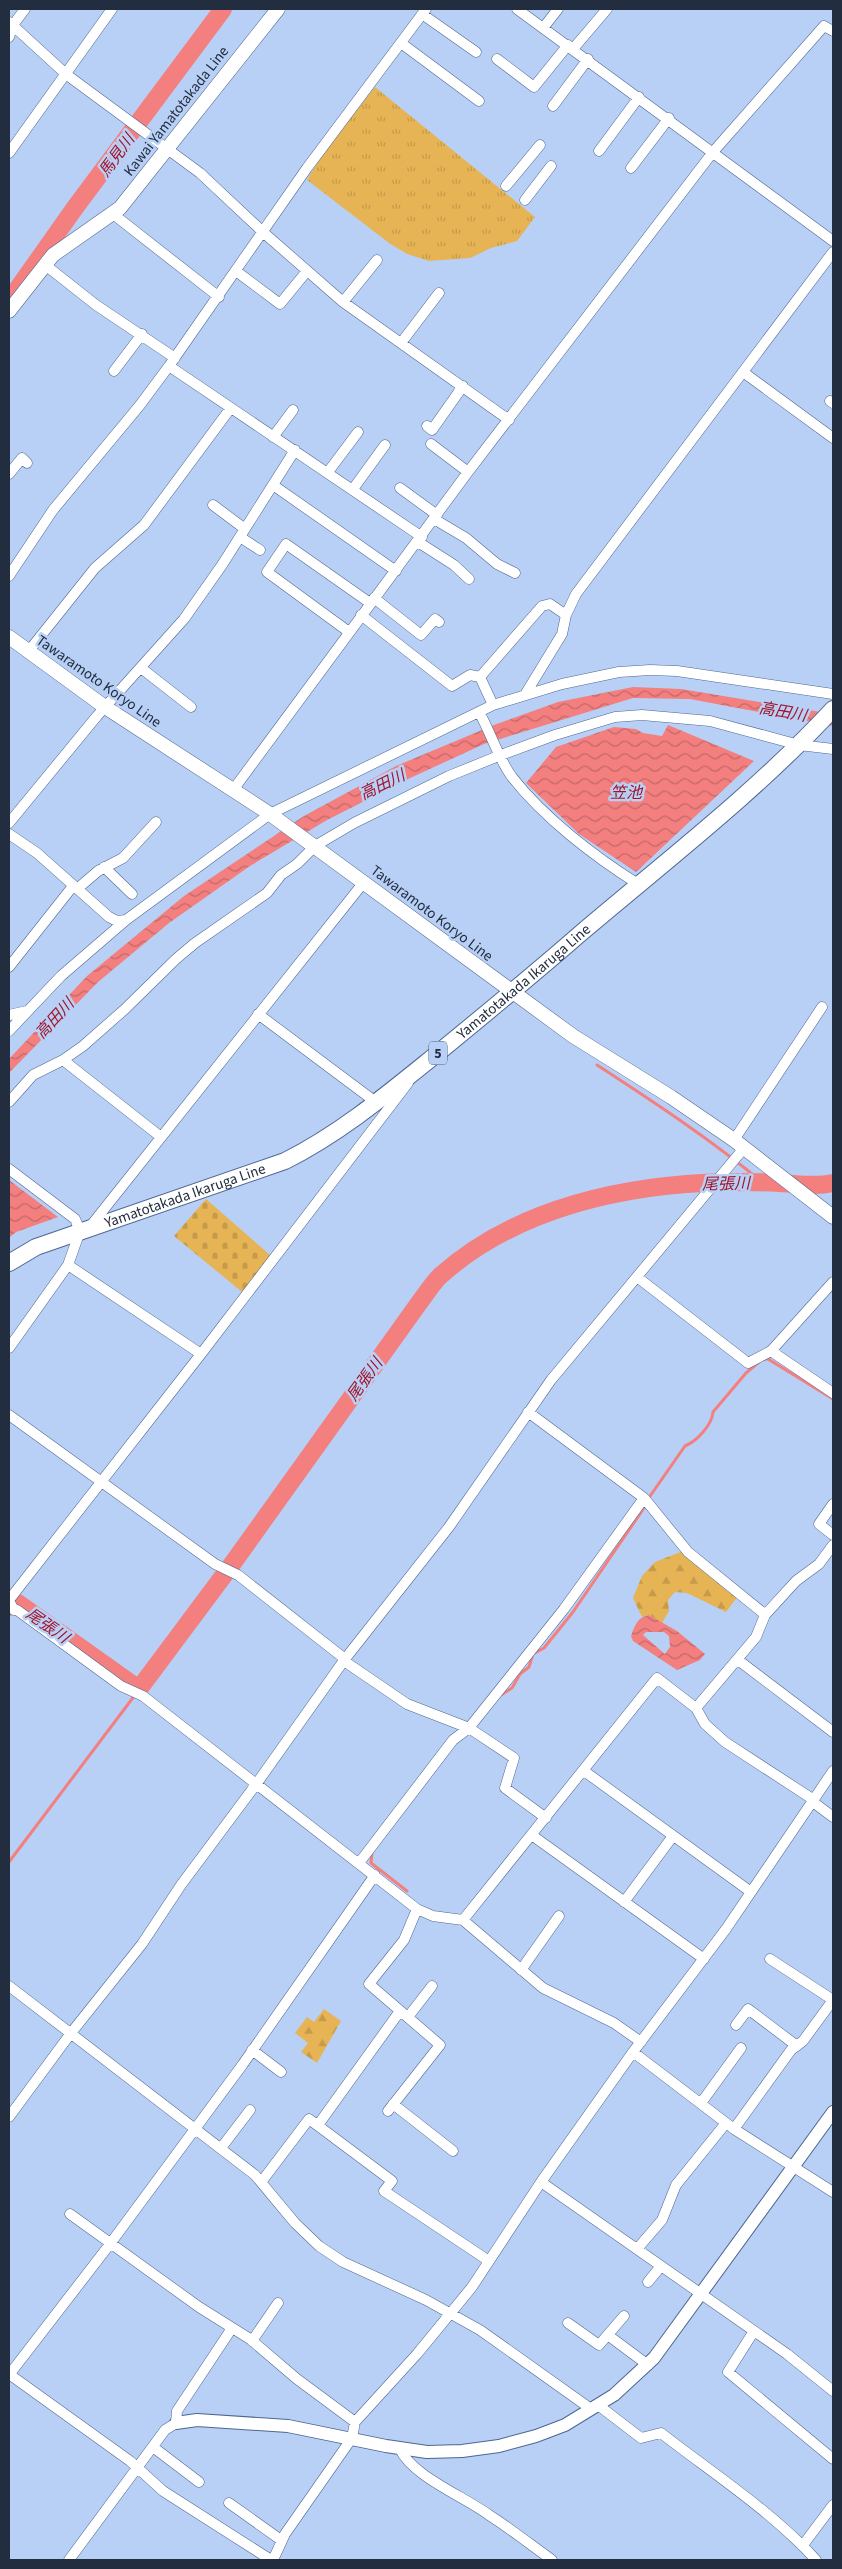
<svg xmlns="http://www.w3.org/2000/svg" width="842" height="2569" viewBox="0 0 842 2569" font-family="'Source Sans 3','Noto Sans JP',sans-serif">
  <style>
    .forest { fill: url(#forest-firs) }
    .cemetery { fill: url(#cemetery-stones) }
    .park { fill: url(#park-tufts) }
    .water { fill: url(#water-waves); fill-rule: evenodd }
    .lines { fill: none; stroke-linecap: round; stroke-linejoin: round }
    .stream { stroke: #f37f7f; stroke-width: 3 }
    .river { stroke: #f37f7f; stroke-width: 18 }
    .minor-casing { stroke: #4e6691; stroke-width: 11 }
    .tertiary-casing { stroke: #4e6691; stroke-width: 14 }
    .secondary-casing { stroke: #4e6691; stroke-width: 15 }
    .primary-casing { stroke: #4e6691; stroke-width: 18 }
    .minor { stroke: #fff; stroke-width: 10 }
    .tertiary { stroke: #fff; stroke-width: 12 }
    .secondary { stroke: #fff; stroke-width: 14 }
    .primary { stroke: #fff; stroke-width: 16 }
    .labels { text-anchor: middle; stroke-width: 5; stroke-linejoin: round; paint-order: stroke }
    .shield { fill: #b9d0f6; stroke: #4f5e76; stroke-width: 1 }
    .shield-label { font-size: 14px; font-weight: bold; fill: #222d3f }
    .street-label { font-size: 15px; fill: #222d3f; stroke: #b9d0f6 }
    .water-label { font-size: 16px; font-style: italic; fill: #a11429; stroke: #b9d0f6 }
  </style>
  <defs>
    <pattern id="forest-firs" width="22" height="20" patternUnits="userSpaceOnUse" patternTransform="scale(1.25)"><rect width="22" height="20" fill="#e6b454"/><path d="M5 1l3.5 6h-7zM16 11l3.5 6h-7z" fill="#c59b4a"/></pattern>
    <pattern id="cemetery-stones" width="16" height="16" patternUnits="userSpaceOnUse" patternTransform="scale(1.25)"><rect width="16" height="16" fill="#e6b454"/><path d="M2 7V4a2 2 0 0 1 4 0v3zM10 15v-3a2 2 0 0 1 4 0v3z" fill="#c59b4a"/></pattern>
    <pattern id="park-tufts" width="24" height="20" patternUnits="userSpaceOnUse" patternTransform="scale(1.25)"><rect width="24" height="20" fill="#e6b454"/><path d="M3 7l-1-3M5 7V3M7 7l1-3M15 17l-1-3M17 17v-4M19 17l1-3" fill="none" stroke="#c59b4a"/></pattern>
    <pattern id="water-waves" width="16" height="10" patternUnits="userSpaceOnUse" patternTransform="scale(1.25)"><rect width="16" height="10" fill="#f37f7f"/><path d="M0 5q4-4 8 0t8 0" fill="none" stroke="#c46869"/></pattern>
  </defs>
  <rect width="100%" height="100%" fill="#b9d0f6"/>
  <path class="forest" d="M 683,1551 L 739,1595 L 726,1612 L 687,1593 L 675,1592 L 668,1600 L 669,1611 L 662,1623 L 649,1615 L 642,1617 L 633,1598 L 642,1576 L 655,1562 Z
    M 324,2009 L 341,2021 L 317,2063 L 301,2052 L 308,2043 L 295,2033 L 307,2017 L 314,2022 Z"/>
  <path class="cemetery" d="M 206,1199 L 271,1256 L 242,1292 L 174,1236 Z"/>
  <path class="park" d="M 375,87 L 535,217 L 517,241 L 491,248 L 470,258 L 429,261 L 407,254 L 389,243 L 307,180 L 323,153 Z"/>
  <path class="water" d="M 633,687 L 681,689 L 833,714 L 833,726 L 690,699 L 633,698 L 484,744 L 408,779 L 327,820 L 250,866 L 169,923 L 98,982 L 9,1073 L 9,1059 L 87,976 L 184,896 L 304,816 L 396,766 L 494,725 L 558,702 Z
    M 668,725 L 754,761 L 636,872 L 579,834 L 526,783 L 556,747 L 614,727 L 636,729 L 643,733 L 662,736 Z
    M 9,1180 L 58,1217 L 16,1232 L 9,1238 Z
    M 649,1615 L 677,1631 L 705,1654 L 700,1660 L 677,1670 L 633,1641 L 631,1636 C 635,1625 637,1618 649,1615 ZM 646,1632 L 664,1632 L 669,1636 L 670,1647 L 665,1654 L 643,1635 Z"/>
  <g class="lines">
    <path class="stream" d="M 597,1065 C 654,1102 710,1139 762,1182
      M 764,1359 L 768,1359 L 833,1399
      M 648,1499 L 685,1446 C 697,1441 712,1425 713,1412 L 746,1373 L 759,1362
      M 501,1695 L 512,1688 L 520,1674 L 529,1667 L 533,1654 L 544,1648 L 573,1612 L 646,1505
      M 372,1852 L 371,1863 L 407,1891
      M 9,1862 L 135,1695"/>
    <path class="river" d="M 9,301 L 74,209 L 223,9
      M 9,1607 L 18,1603 L 139,1689 L 230,1567 L 419,1303 C 426,1294 432,1284 440,1276 C 517,1207 627,1184 727,1182 C 745,1182 763,1182 780,1183 C 798,1184 816,1187 833,1183"/>
    <g class="minor-casing">
      <path id="minor" d="M 517,9 L 833,241
        M 422,14 L 476,52
        M 9,22 L 67,75 L 200,173 L 264,233 L 343,302 L 509,420
        M 543,28 L 558,9
        M 9,37 L 13,25 L 25,9
        M 401,43 L 479,101
        M 573,49 L 607,9
        M 497,59 L 534,87 L 568,45
        M 553,106 L 588,59
        M 599,151 L 639,97
        M 9,153 L 112,9
        M 631,168 L 669,118
        M 506,186 L 540,145
        M 525,200 L 551,166
        M 113,214 L 219,297
        M 44,264 L 96,305 L 175,358
        M 236,271 L 280,304 L 307,271
        M 343,302 L 377,260
        M 401,343 L 439,293
        M 169,366 L 422,537
        M 114,371 L 142,334
        M 743,372 L 833,438
        M 830,401 L 833,403
        M 427,426 L 432,430 L 463,386
        M 273,437 L 293,410
        M 431,444 L 468,472
        M 328,472 L 358,432
        M 9,474 L 22,458 L 27,463
        M 273,485 L 396,571
        M 400,488 L 437,515
        M 353,489 L 385,445
        M 213,505 L 245,529
        M 434,519 L 466,538 L 497,564 L 515,573
        M 240,537 L 260,550
        M 418,542 L 454,565 L 469,579
        M 9,576 L 53,510 L 140,405 L 169,366 L 307,168 L 426,9
        M 374,598 L 421,635 L 435,619 L 439,622
        M 361,615 L 452,686 L 470,675 L 480,677
        M 349,632 L 267,572 L 286,544 L 370,603
        M 28,652 L 95,568 L 144,525 L 230,409
        M 141,668 L 191,707
        M 480,677 L 542,606 L 550,604 L 566,615
        M 480,677 L 493,705
        M 526,693 L 562,634 L 566,615 L 576,594 L 833,252
        M 479,712 C 491,733 498,758 512,777 C 544,818 595,857 638,884
        M 233,790 L 468,472 L 713,152 L 824,26 L 833,31
        M 9,823 L 97,716 L 184,619 L 222,565 L 295,450
        M 9,834 L 37,853 L 109,917 L 117,921 L 126,920
        M 104,867 L 132,894
        M 77,889 L 98,871 L 123,858 L 156,822
        M 9,967 L 73,886
        M 258,1014 L 377,1103
        M 9,1015 L 27,1011
        M 9,1031 L 61,976 L 126,920 L 270,814 L 493,705 L 562,684 L 619,672 L 650,670 L 677,671 L 833,694
        M 63,1060 L 161,1137
        M 9,1102 L 33,1075 L 63,1060 L 83,1046 L 125,1009 L 176,959 L 195,943 L 267,893 L 281,875 L 297,864 L 315,846 L 354,823 L 449,776 L 501,755 L 555,735 L 615,717 L 642,715 L 710,721 L 799,745 L 833,749
        M 734,1140 L 822,1007
        M 9,1169 L 75,1219 L 80,1231 L 68,1265 L 9,1348
        M 89,1228 L 364,882
        M 68,1265 L 201,1354
        M 637,1277 L 748,1363 L 771,1351 L 833,1282
        M 771,1351 L 833,1393
        M 528,1412 L 644,1498 L 688,1552 L 762,1612
        M 9,1415 L 215,1564 L 238,1575 L 345,1659
        M 833,1504 L 819,1524 L 833,1535
        M 9,1600 L 201,1354 L 408,1083
        M 9,1601 L 14,1610 L 17,1610 L 121,1686 L 143,1696 L 417,1909 L 433,1916 L 463,1920 L 543,1988 L 614,2023 L 641,2042
        M 738,1660 L 833,1732
        M 344,1661 L 407,1704 L 469,1728 L 514,1758 L 505,1788 L 546,1818
        M 696,1708 L 756,1637 L 765,1615 L 796,1581 L 819,1564 L 833,1545
        M 584,1771 L 751,1892
        M 813,1802 L 833,1817
        M 533,1836 L 704,1959
        M 359,1863 L 453,1740 L 469,1728 L 564,1609 L 644,1498
        M 624,1902 L 673,1836
        M 463,1920 L 657,1678 L 696,1708 L 705,1724 L 725,1742 L 814,1800
        M 770,1959 L 833,2000
        M 521,1970 L 559,1916
        M 9,1986 L 255,2175 L 295,2223 L 319,2246 L 343,2262 L 426,2300 L 480,2330 L 591,2409
        M 408,2017 L 432,1986
        M 736,2025 L 748,2009 L 797,2046
        M 252,2050 L 281,2072
        M 633,2052 L 734,2129 L 833,2192
        M 701,2103 L 741,2048
        M 393,2104 L 453,2151
        M 388,2111 L 440,2045 L 369,1984 L 404,1940 L 417,1909
        M 9,2117 L 71,2033 L 142,1944 L 181,1885 L 257,1783 L 345,1659 L 449,1527 L 551,1380 L 744,1148
        M 318,2125 L 400,2011
        M 734,2129 L 791,2050 L 803,2041 L 833,2000
        M 221,2148 L 250,2110
        M 262,2181 L 309,2119 L 392,2181 L 384,2191 L 489,2261
        M 541,2182 L 787,2354 L 833,2391
        M 70,2214 L 199,2307 L 250,2339 L 297,2379 L 355,2422
        M 637,2249 L 662,2220 L 676,2185 L 726,2123
        M 648,2282 L 661,2266
        M 568,2323 L 599,2345 L 624,2316
        M 754,2331 L 728,2372 L 833,2459
        M 609,2336 L 648,2365
        M 252,2341 L 278,2303
        M 9,2374 L 130,2461 L 163,2491 L 271,2560
        M 9,2375 L 110,2244 L 243,2064 L 375,1875
        M 598,2405 L 641,2438 L 661,2433 C 711,2472 774,2513 816,2560
        M 153,2447 L 199,2482
        M 400,2449 C 412,2476 465,2497 489,2515 C 511,2529 531,2545 552,2560
        M 229,2503 L 281,2540
        M 803,2545 L 833,2505
        M 69,2560 L 165,2430 L 176,2423 L 177,2411 L 232,2328
        M 273,2560 L 285,2534 L 352,2438 L 355,2422 L 417,2354 L 472,2287 L 541,2182 L 633,2052 L 726,1929 L 833,1771"/>
    </g>
    <g class="tertiary-casing">
      <path id="tertiary" d="M 176,2423 L 197,2420 L 288,2426 L 386,2446 L 427,2452 L 462,2451 L 499,2446 L 536,2436 L 565,2425 L 614,2395 L 654,2358 L 833,2112"/>
    </g>
    <g class="secondary-casing">
      <path id="secondary" d="M 9,311 L 53,255 L 120,208 L 278,9
        M 9,637 L 105,707 L 270,814 L 573,1036 L 671,1097 L 734,1140 L 833,1217"/>
    </g>
    <g class="primary-casing">
      <g id="primary">
        <path id="s1" d="M 9,1263 L 36,1247 L 285,1161 C 339,1134 386,1095 433,1057 C 483,1016 533,975 581,933 C 667,860 757,791 833,709"/>
      </g>
    </g>
    <use href="#minor" class="minor"/>
    <use href="#tertiary" class="tertiary"/>
    <use href="#secondary" class="secondary"/>
    <use href="#primary" class="primary"/>
  </g>
  <g class="labels">
    <rect class="shield" x="429" y="1041.5" width="18" height="23" rx="4"/>
    <g class="shield-label">
      <text x="438" y="1058">5</text>
    </g>
    <g class="street-label">
      <text transform="translate(176 111) rotate(-52)" y="5">Kawai Yamatotakada Line</text>
      <text transform="translate(99 681) rotate(35)" y="5">Tawaramoto Koryo Line</text>
      <text transform="translate(432 913) rotate(37)" y="5">Tawaramoto Koryo Line</text>
      <text dy="5" stroke="none"><textPath href="#s1" startOffset="594">Yamatotakada Ikaruga Line</textPath></text>
      <text dy="5" stroke="none"><textPath href="#s1" startOffset="189">Yamatotakada Ikaruga Line</textPath></text>
    </g>
    <g class="water-label">
      <text transform="translate(116 155) rotate(-54)" y="6">馬見川</text>
      <text transform="translate(783 711) rotate(10)" y="6">高田川</text>
      <text transform="translate(382 784) rotate(-26)" y="6">高田川</text>
      <text x="626" y="798">笠池</text>
      <text transform="translate(54 1018) rotate(-47)" y="6">高田川</text>
      <text transform="translate(726 1183) rotate(-1)" y="6">尾張川</text>
      <text transform="translate(364 1379) rotate(-54)" y="6">尾張川</text>
      <text transform="translate(48 1625) rotate(35)" y="6">尾張川</text>
    </g>
  </g>
  <rect width="842" height="2569" fill="none" stroke="#222d3f" stroke-width="20"/>
</svg>
